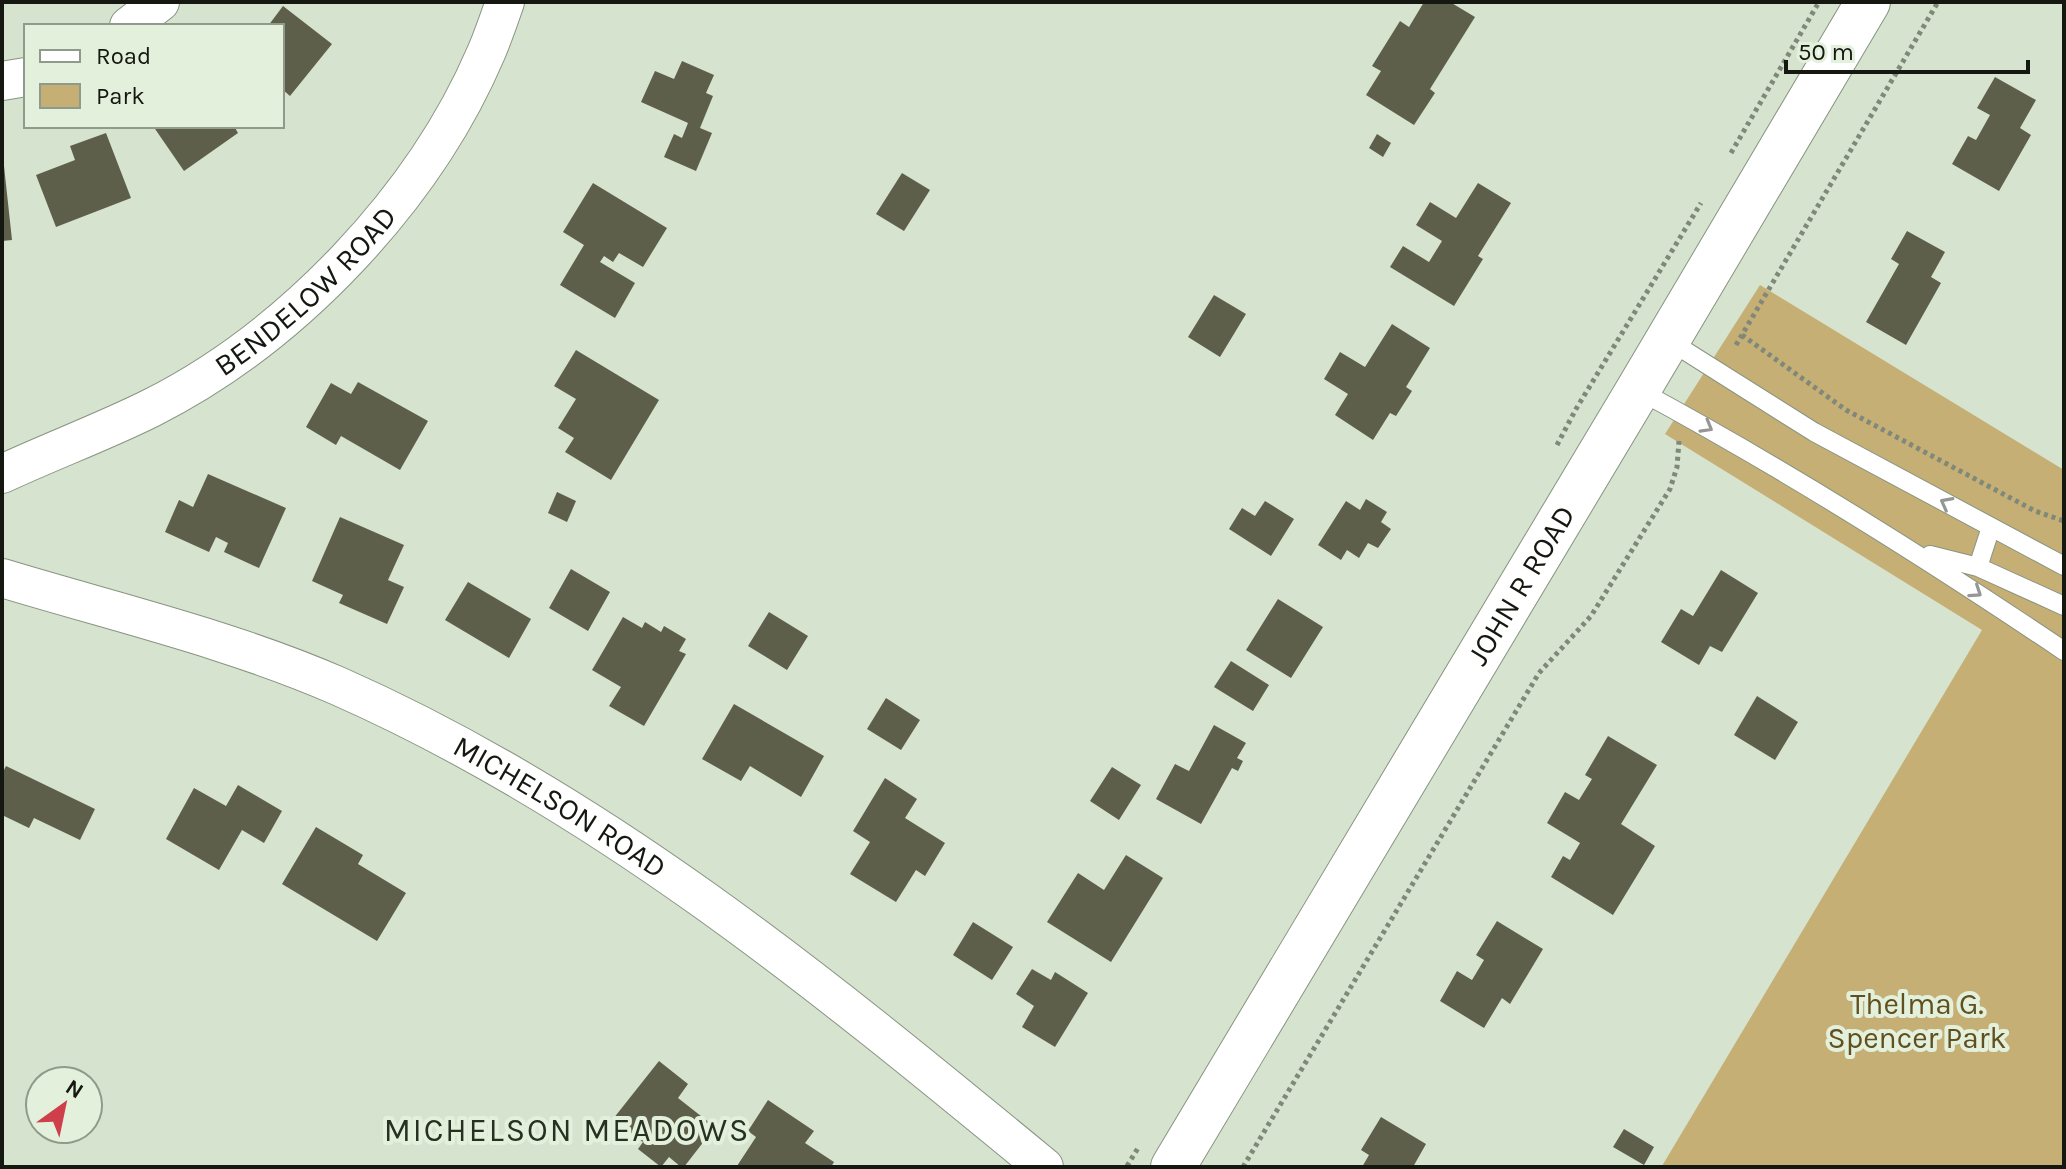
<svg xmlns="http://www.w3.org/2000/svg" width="2066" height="1169" viewBox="0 0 2066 1169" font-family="Karla,sans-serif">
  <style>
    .green { fill: #c6af75 }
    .building { fill: #5e5f4b }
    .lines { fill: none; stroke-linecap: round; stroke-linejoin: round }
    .lane-casing { stroke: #889481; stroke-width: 20 }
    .street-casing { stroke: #889481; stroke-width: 40 }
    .secondary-casing { stroke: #889481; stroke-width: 46 }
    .path { stroke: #7f8879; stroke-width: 5; stroke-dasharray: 4 4; stroke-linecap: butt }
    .lane { stroke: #fff; stroke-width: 18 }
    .street { stroke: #fff; stroke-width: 38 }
    .secondary { stroke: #fff; stroke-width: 44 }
    .oneway { stroke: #959794 }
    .labels { text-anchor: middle; stroke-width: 8; stroke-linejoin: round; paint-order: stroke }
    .street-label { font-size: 30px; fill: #141811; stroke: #e3f0db }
    .park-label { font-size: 30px; fill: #614f1f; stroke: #e3f0db }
    .neighbourhood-label { font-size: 32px; letter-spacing: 2px; fill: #273121; stroke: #e3f0db }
  </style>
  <rect width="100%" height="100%" fill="#d6e3ce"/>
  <path class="green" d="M 1760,285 L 2064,470 L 2064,1167 L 1662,1166 L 1982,630 L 1665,434 Z"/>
  <path class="building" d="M 1424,2 L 1450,2 L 1475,17 L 1430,89 L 1435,93 L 1414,125 L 1366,95 L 1381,71 L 1372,66 L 1400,21 L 1409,27 Z
    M 283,6 L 332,44 L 290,96 L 282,89 L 282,26 L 268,26 Z
    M 682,61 L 714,75 L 706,93 L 713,96 L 700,128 L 712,133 L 696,171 L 664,157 L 674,134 L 682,138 L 688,123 L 641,102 L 655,71 L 674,79 Z
    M 1995,77 L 2036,100 L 2020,128 L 2031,135 L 1999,191 L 1952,164 L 1968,136 L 1976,140 L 1990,115 L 1977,108 Z
    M 153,126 L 234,126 L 238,133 L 184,171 Z
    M 106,133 L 131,198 L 56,227 L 36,175 L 75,160 L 70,146 Z
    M 1377,134 L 1391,143 L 1383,157 L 1369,148 Z
    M 2,166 L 4,166 L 12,240 L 2,241 Z
    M 902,173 L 930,190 L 904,231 L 876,214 Z
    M 593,183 L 667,228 L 643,267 L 619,253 L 613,262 L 604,256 L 600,262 L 635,283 L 615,318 L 560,285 L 584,245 L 563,232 Z
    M 1478,183 L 1511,203 L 1478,256 L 1483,259 L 1454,306 L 1390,267 L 1403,246 L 1429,262 L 1442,241 L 1416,225 L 1430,202 L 1456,218 Z
    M 1907,231 L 1945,252 L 1931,277 L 1941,283 L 1906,345 L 1866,322 L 1899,264 L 1891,259 Z
    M 1214,295 L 1246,314 L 1220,357 L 1188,337 Z
    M 1392,324 L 1430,348 L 1406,387 L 1412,391 L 1396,416 L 1390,413 L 1373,440 L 1335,415 L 1348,394 L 1324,379 L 1340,352 L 1365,367 Z
    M 576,350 L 659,400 L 611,480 L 565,452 L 574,438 L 558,428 L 576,399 L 554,386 Z
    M 358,382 L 428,421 L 400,470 L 341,436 L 336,445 L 306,427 L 331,383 L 351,394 Z
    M 208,474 L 286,508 L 259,568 L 224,552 L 228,543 L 216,537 L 209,552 L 165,532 L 179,500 L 193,507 Z
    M 557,492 L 576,501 L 567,522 L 548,513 Z
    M 1366,499 L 1387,512 L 1381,522 L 1391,529 L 1378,548 L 1368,543 L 1359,558 L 1347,550 L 1341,560 L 1318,545 L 1346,501 L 1360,510 Z
    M 1265,501 L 1294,519 L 1271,556 L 1229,529 L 1242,508 L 1255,516 Z
    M 340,517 L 404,545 L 388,580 L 404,587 L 387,624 L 339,603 L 343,595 L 312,581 Z
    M 571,569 L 610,592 L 588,631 L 549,608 Z
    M 1721,570 L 1758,593 L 1722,652 L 1710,646 L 1699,665 L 1661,642 L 1681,609 L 1693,616 Z
    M 468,582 L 531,619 L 509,658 L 445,620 Z
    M 1278,599 L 1323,627 L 1291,678 L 1246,650 Z
    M 769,612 L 808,636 L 787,670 L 748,646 Z
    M 623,617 L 642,628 L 645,622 L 661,632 L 664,626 L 686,639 L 679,651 L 686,654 L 644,726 L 609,706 L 621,687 L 592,670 Z
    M 1231,661 L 1269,685 L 1253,711 L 1214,687 Z
    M 1757,696 L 1798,722 L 1775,760 L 1734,735 Z
    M 886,698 L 920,720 L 901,750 L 867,729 Z
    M 734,704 L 824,756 L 801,797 L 750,766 L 741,781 L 702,759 Z
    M 1214,725 L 1246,743 L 1237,758 L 1243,761 L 1238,771 L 1232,768 L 1201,824 L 1156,799 L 1175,764 L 1189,771 Z
    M 1608,736 L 1657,765 L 1621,824 L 1655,846 L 1613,915 L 1551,877 L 1563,856 L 1570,860 L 1580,843 L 1547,823 L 1565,792 L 1579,800 L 1592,779 L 1585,775 Z
    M 6,766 L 95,809 L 80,840 L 34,818 L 29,828 L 2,815 L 2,774 Z
    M 1112,767 L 1141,785 L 1119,820 L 1090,801 Z
    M 885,778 L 917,799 L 905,818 L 945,843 L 925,876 L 916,870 L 896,902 L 850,874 L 870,842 L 853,831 Z
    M 238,785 L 282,811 L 264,843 L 242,830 L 219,870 L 166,839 L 194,788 L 226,806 Z
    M 316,827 L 363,855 L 358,864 L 406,893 L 377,941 L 282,884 Z
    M 1126,855 L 1163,878 L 1111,962 L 1047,922 L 1078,873 L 1104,890 Z
    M 1497,921 L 1543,949 L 1510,1004 L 1502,998 L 1484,1028 L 1440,1001 L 1457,971 L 1472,980 L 1484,960 L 1476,955 Z
    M 973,922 L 1013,947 L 992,980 L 953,955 Z
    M 1032,969 L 1051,980 L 1055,972 L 1088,993 L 1055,1047 L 1022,1027 L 1034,1006 L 1016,994 Z
    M 659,1061 L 688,1084 L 678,1098 L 715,1127 L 684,1167 L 681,1167 L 669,1157 L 661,1167 L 638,1149 L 643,1142 L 613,1119 Z
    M 768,1100 L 814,1131 L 805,1143 L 834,1162 L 831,1167 L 737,1166 L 756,1137 L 748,1131 Z
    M 1381,1117 L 1426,1144 L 1413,1167 L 1362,1167 L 1369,1155 L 1361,1150 Z
    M 1624,1129 L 1654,1147 L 1644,1165 L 1613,1147 Z"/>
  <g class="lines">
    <g class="lane-casing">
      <path id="lane" d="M 1668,340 L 1814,432 L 2064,566
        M 1638,390 C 1785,469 1926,558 2064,651
        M 1930,555 L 1978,567 L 2064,606
        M 1978,567 L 1991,527"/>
    </g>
    <g class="street-casing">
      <g id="street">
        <path d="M 129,26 L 160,2"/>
        <path d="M 2,81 L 26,77"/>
        <path id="s1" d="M 2,474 C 51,451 103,432 151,408 C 292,337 424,198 486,53 C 493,37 499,19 505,2"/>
        <path id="s2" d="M 2,578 C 114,612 230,639 338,686 C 601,802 824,986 1044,1167"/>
      </g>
    </g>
    <g class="secondary-casing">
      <g id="secondary">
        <path id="s3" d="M 1173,1167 L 1638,390 L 1868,2"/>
      </g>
    </g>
    <path class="path" d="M 1731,153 L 1819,2
      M 1742,335 L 1846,410 L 2035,511 L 2064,521
      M 1736,345 L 1938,2
      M 1557,445 L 1576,409 L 1701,203
      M 1127,1166 L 1138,1148
      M 1243,1167 L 1539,673 L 1591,616 L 1670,489 L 1677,467 L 1679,441"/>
    <use href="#lane" class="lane"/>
    <use href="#street" class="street"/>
    <use href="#secondary" class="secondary"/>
  </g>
  <defs><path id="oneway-chevron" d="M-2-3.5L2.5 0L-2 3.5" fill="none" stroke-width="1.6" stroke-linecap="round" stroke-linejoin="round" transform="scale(2)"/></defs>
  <g class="oneway">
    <use href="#oneway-chevron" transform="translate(1707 427) rotate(30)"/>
    <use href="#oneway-chevron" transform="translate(1946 503) rotate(-152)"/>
    <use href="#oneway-chevron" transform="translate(1976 592) rotate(34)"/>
  </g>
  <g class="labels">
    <g class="street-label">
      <text dy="10" stroke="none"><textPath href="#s1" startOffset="358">BENDELOW ROAD</textPath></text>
      <text dy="10" stroke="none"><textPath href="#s3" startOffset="678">JOHN R ROAD</textPath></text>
      <text dy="10" stroke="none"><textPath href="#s2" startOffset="606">MICHELSON ROAD</textPath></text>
    </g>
    <g class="park-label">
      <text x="1917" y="1014">Thelma G.<tspan x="1917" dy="34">Spencer Park</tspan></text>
    </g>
    <g class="neighbourhood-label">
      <text x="567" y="1141">MICHELSON MEADOWS</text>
    </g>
  </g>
  <rect width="2066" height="1169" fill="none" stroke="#141811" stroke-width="8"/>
  <rect x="24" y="24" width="260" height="104" fill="#e3f0db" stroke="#909a8a" stroke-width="2"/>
  <rect x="40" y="50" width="40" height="12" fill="#ffffff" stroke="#909a8a" stroke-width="2"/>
  <text x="96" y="64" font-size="24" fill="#141811">Road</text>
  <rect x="40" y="84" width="40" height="24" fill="#c6af75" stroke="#909a8a" stroke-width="2"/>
  <text x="96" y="104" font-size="24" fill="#141811">Park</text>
  <g transform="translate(64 1105) rotate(33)"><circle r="38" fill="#e3f0db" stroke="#909a8a" stroke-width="2"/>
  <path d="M0-6L14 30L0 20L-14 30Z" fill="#ce3e4b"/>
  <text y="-12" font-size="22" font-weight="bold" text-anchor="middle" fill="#141811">N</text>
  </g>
  <path d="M1786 60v12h242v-12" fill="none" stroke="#141811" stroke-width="4"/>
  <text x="1798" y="60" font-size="24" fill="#141811" stroke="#e3f0db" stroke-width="6" paint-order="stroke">50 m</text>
</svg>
